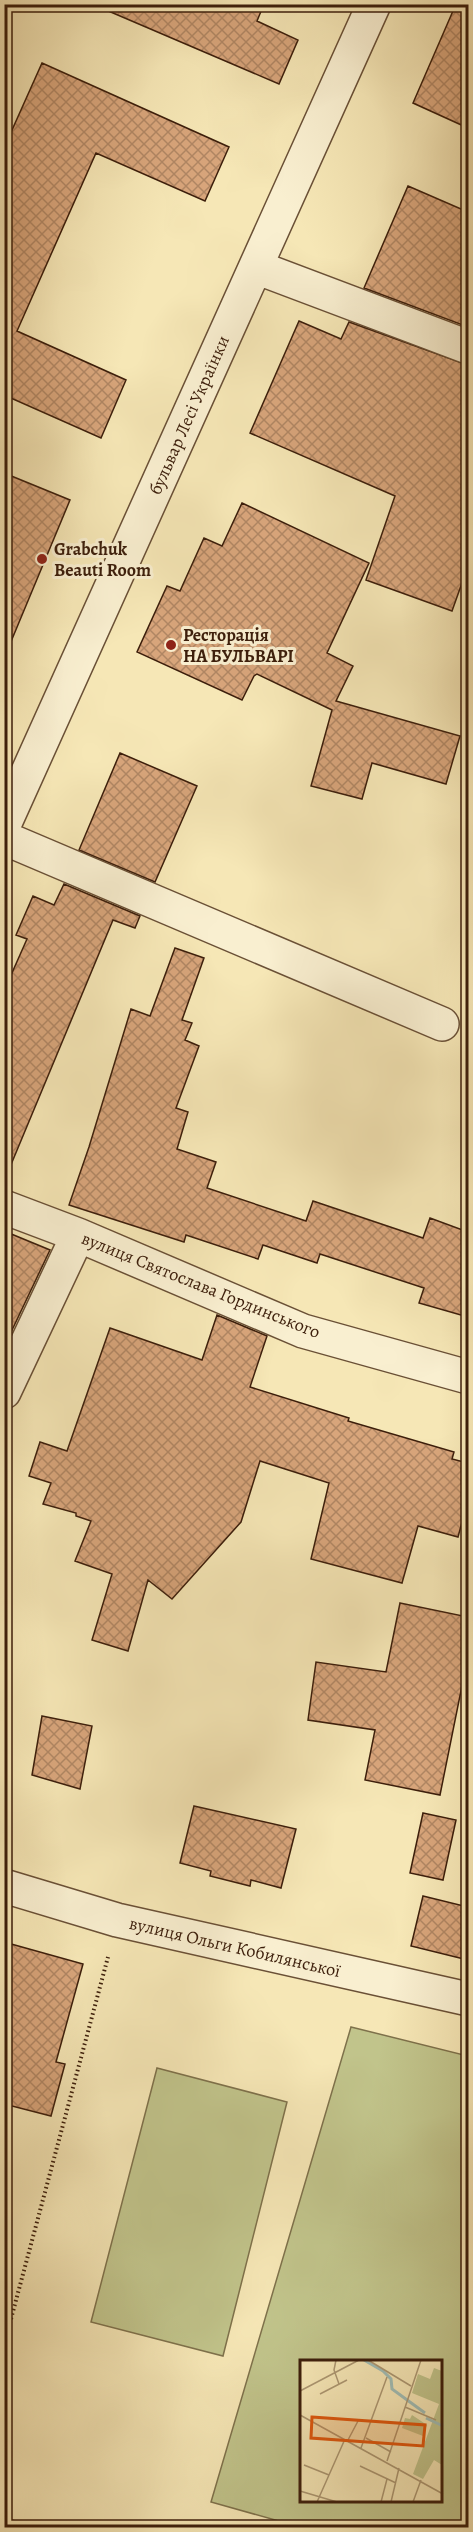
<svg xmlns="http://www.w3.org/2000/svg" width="473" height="2532" viewBox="0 0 473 2532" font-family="Alegreya,serif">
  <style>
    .park { fill: #c1c48b; stroke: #7e714b; stroke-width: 1.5; fill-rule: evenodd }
    .building { fill: url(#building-cross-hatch); stroke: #3c1e0b; stroke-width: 1.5 }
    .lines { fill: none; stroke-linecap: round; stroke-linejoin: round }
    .minor-casing { stroke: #6a5036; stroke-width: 36 }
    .path { stroke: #3c1e0b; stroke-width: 4; stroke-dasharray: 1.5 3; stroke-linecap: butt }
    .minor { stroke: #f9efd0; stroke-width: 33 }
    .poi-dot { fill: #8f2418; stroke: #f9efd0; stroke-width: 2 }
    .labels { text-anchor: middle; stroke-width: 6; stroke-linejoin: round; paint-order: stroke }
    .street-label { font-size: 18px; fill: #3c1e0b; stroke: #f9efd0 }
    .poi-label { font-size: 18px; font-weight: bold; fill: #3c1e0b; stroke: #f9efd0; text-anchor: start }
    .inset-river { fill: none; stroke: #a0beb7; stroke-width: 3 }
    .inset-road { fill: none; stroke: #ac9772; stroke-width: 1.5 }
    .view { fill: #df560c; fill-opacity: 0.15; stroke: #df560c; stroke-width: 3 }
    .inset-edge { fill: none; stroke: #3c1e0b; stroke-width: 3 }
  </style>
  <defs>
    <pattern id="building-cross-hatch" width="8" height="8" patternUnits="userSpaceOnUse" patternTransform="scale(1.5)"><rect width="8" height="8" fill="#d8a57b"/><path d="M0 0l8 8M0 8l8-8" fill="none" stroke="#b08663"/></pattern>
  </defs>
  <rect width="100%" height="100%" fill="#f6e7b6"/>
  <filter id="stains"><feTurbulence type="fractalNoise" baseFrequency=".00333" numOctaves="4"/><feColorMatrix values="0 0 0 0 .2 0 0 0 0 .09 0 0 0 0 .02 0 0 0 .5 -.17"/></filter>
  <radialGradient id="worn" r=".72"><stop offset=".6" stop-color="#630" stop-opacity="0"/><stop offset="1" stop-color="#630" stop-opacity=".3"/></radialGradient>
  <path class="park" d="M 351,2027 L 468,2056 L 468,2527 L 300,2527 L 211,2502 ZM 302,2361 L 442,2361 L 442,2500 L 302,2500 Z
    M 157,2068 L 287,2102 L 223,2356 L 91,2322 Z
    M 5,2518 L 37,2527 L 5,2527 Z"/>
  <path class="building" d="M 92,4 L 264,4 L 257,21 L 298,40 L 279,84 Z
    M 456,4 L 468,4 L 468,128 L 413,103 Z
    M 42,63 L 229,147 L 205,201 L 96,153 L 17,331 L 126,380 L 101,438 L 4,395 L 4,148 Z
    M 408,186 L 468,212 L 468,327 L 364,288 Z
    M 299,321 L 341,339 L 349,322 L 468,365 L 468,566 L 452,611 L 366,580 L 395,496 L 250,433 Z
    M 4,473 L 70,500 L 5,656 L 4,655 Z
    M 242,503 L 369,563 L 327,653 L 353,666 L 336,701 L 460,736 L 446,784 L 372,763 L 362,799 L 311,786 L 332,710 L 257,674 L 254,676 L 242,700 L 137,652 L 167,586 L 180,591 L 204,538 L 222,546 Z
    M 120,753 L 197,786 L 155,882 L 79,850 Z
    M 64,884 L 140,916 L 135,928 L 113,920 L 5,1179 L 4,991 L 27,939 L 16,935 L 33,896 L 54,905 Z
    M 175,948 L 204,958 L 182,1020 L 192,1023 L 185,1040 L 199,1046 L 176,1108 L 188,1112 L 177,1149 L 216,1162 L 207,1188 L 306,1221 L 313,1201 L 423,1238 L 430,1218 L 468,1232 L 468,1317 L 419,1303 L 424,1288 L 320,1254 L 317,1263 L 263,1245 L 258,1259 L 186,1235 L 184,1242 L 69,1205 L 89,1147 L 131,1009 L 150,1016 Z
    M 4,1231 L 50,1250 L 4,1347 Z
    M 217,1315 L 267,1336 L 250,1387 L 349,1418 L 348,1421 L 454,1452 L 452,1459 L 468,1463 L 468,1500 L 458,1537 L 418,1526 L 402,1583 L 311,1559 L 329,1483 L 260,1461 L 241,1522 L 172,1599 L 148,1580 L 128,1651 L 92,1640 L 112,1574 L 75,1561 L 91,1521 L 76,1516 L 76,1513 L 43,1504 L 51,1483 L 29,1476 L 40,1442 L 67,1451 L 110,1328 L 202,1360 Z
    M 400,1603 L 468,1617 L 468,1656 L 440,1795 L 365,1780 L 375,1730 L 308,1720 L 316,1662 L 386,1672 Z
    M 42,1716 L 92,1726 L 80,1789 L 32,1775 Z
    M 194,1806 L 296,1829 L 281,1888 L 251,1880 L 250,1886 L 210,1876 L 211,1871 L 180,1863 Z
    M 423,1813 L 456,1820 L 443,1880 L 410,1873 Z
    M 423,1896 L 468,1907 L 468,1960 L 411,1946 Z
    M 4,1942 L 83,1964 L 56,2062 L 65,2064 L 51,2116 L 4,2104 Z"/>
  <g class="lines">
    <g class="minor-casing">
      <path id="minor" d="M 256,267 L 468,347
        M 4,825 L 374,4
        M 4,838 L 442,1024
        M 4,1207 L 78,1235 L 303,1331 L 468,1377
        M 4,1392 L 78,1235
        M 4,1886 L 117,1920 L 468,1999"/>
    </g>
    <path class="path" d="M 4,2345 L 108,1957"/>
    <use href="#minor" class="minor"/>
  </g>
  <g class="poi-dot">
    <circle cx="42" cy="559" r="6"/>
    <circle cx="171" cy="645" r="6"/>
  </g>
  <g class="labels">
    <g class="street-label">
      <text transform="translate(189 415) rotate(-66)" y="6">бульвар Лесі Українки</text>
      <text transform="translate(201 1285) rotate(22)" y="6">вулиця Святослава Гординського</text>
      <text transform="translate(235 1947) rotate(13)" y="6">вулиця Ольги Кобилянської</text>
    </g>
    <g class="poi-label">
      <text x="54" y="555">Grabchuk<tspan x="54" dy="21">Beauti Room</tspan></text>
      <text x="183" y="641">Ресторація<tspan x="183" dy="21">НА БУЛЬВАРІ</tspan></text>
    </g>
  </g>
  <g transform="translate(300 2360)">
    <rect width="142" height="142" fill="#f6e7b6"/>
    <path d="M 134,8 L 142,11 L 142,105 L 134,100 L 123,119 L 113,114 L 139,44 L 112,33 L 118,14 L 130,19 ZM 112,55 L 127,65 L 123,76 L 102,68 L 105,58 L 110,59 Z" fill="#c1c48b"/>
    <path class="inset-river" d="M 64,0 L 83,11 L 91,19 L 92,29 L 125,53M 126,58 L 143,66"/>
    <path class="inset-road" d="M 36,0 L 34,10 L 39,24M 68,0 L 111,26M 0,31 L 59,0M 20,34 L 47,20M 105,47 L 136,60M 0,55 L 143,134M 66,78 L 91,92M 48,80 L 58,61M 61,88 L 87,17M 87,101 L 121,0M 4,105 L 29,115M 60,106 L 96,123M 0,131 L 37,142M 17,142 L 45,79M 81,142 L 87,119M 91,142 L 99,108M 113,142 L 121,120"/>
    <path class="view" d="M 12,57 L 125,65 L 123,86 L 11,78 Z"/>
    <rect width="142" height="142" class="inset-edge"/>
  </g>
  <rect width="473" height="2532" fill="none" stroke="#f6e7b6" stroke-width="24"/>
  <rect x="6" y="6" width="461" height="2520" fill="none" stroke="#3c1e0b" stroke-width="3"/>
  <rect x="12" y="12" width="449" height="2508" fill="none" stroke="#3c1e0b" stroke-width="1.5"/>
  <rect width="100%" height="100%" filter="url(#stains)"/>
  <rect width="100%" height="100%" fill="url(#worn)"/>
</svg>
